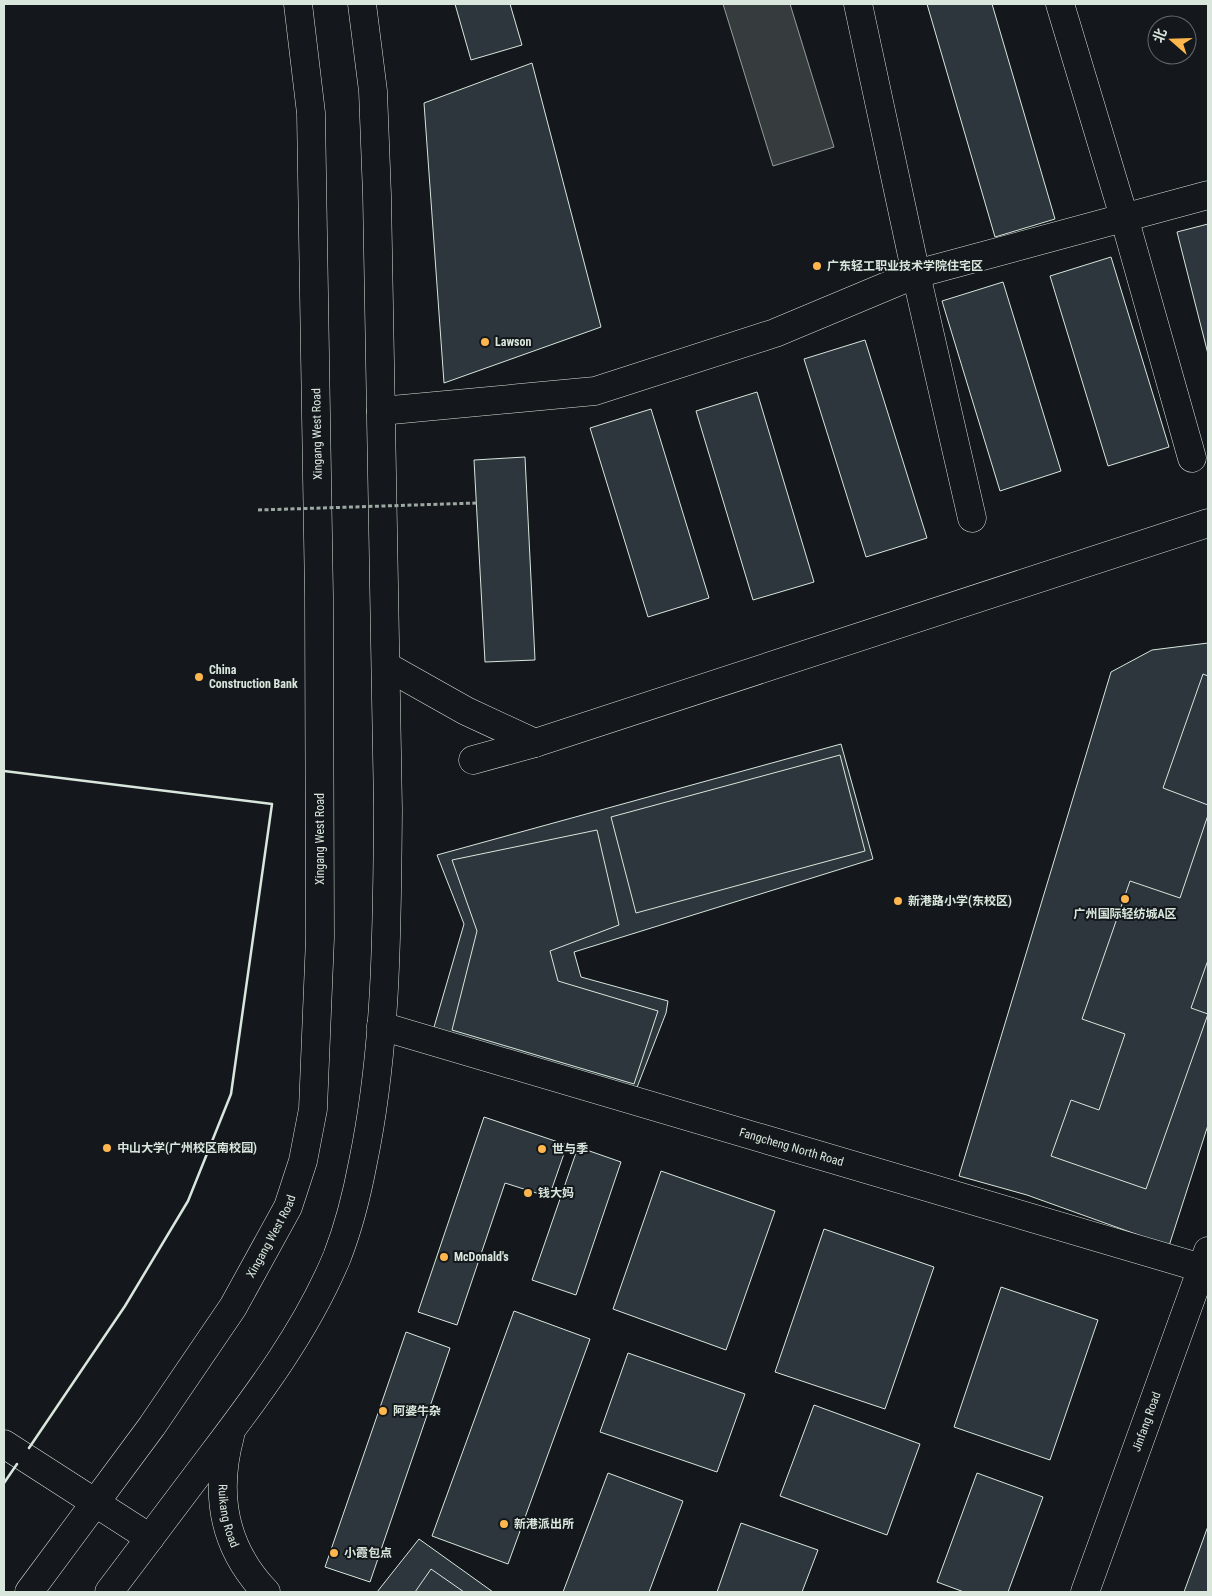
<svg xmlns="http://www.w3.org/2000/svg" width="1212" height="1596" viewBox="0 0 1212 1596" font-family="'Roboto Condensed','Noto Sans SC',sans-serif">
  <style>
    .water { fill: #363b3e; stroke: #939e99 }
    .building { fill: #2c363c; stroke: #d8e6dc }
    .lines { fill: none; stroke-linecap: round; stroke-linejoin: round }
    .minor-casing { stroke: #d8e6dc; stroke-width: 29 }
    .major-casing { stroke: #d8e6dc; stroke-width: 29 }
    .minor { stroke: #14181c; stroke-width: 28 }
    .major { stroke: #14181c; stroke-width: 28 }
    .path-bridge { stroke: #9da8a2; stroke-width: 3; stroke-dasharray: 4 2.5; stroke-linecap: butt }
    .wall { stroke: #d8e6dc; stroke-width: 2.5 }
    .poi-dot { fill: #ffb74d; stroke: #14181c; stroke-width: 2 }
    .labels { text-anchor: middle; stroke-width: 4; stroke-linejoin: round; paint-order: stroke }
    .poi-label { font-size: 12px; font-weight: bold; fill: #d8e6dc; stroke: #14181c; text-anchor: start }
    .street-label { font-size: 12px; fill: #d8e6dc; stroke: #14181c }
  </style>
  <rect width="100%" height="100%" fill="#14181c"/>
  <path class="water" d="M 723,4 L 790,4 L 834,147 L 773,166 Z"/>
  <path class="building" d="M 455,4 L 510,4 L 522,45 L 471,60 Z
    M 927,4 L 992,4 L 1055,219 L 995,237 Z
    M 532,63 L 601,327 L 444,383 L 424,103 Z
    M 1208,224 L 1208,354 L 1177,232 Z
    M 1111,257 L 1169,447 L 1108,466 L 1050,276 Z
    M 1003,282 L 1061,471 L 1000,491 L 942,301 Z
    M 865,340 L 927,538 L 866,557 L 804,359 Z
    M 757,392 L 814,582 L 753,600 L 696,411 Z
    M 651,409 L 709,598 L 648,617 L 590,428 Z
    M 525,457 L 535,660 L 485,662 L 474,460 Z
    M 1208,643 L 1208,1125 L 1169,1246 L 1027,1195 L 959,1176 L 1111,672 L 1152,650 Z
    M 1203,674 L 1208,676 L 1208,805 L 1163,788 Z
    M 841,744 L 873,859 L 574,952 L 581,977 L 668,1001 L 666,1013 L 636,1090 L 432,1034 L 464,924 L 437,855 Z
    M 840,755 L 865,851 L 636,913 L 611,817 Z
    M 1208,815 L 1208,960 L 1191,1008 L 1208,1014 L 1146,1189 L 1051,1156 L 1071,1100 L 1099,1110 L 1125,1034 L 1082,1019 L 1130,881 L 1180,898 Z
    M 597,830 L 619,925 L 550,951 L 558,981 L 658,1011 L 634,1084 L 452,1030 L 477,931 L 452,860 Z
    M 484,1117 L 567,1145 L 549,1197 L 505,1183 L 457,1325 L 418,1312 Z
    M 578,1147 L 621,1162 L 576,1295 L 532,1280 Z
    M 661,1171 L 775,1211 L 726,1350 L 613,1309 Z
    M 824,1229 L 934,1267 L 885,1409 L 775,1372 Z
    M 1001,1287 L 1098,1320 L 1050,1460 L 954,1427 Z
    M 514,1311 L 590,1339 L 508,1564 L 432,1536 Z
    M 406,1332 L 450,1348 L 370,1582 L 325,1567 Z
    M 628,1353 L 745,1394 L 717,1472 L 600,1432 Z
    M 814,1405 L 920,1444 L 887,1535 L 780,1496 Z
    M 608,1473 L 683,1501 L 649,1592 L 563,1592 Z
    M 977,1473 L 1043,1497 L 1008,1592 L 964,1592 L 937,1582 Z
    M 741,1523 L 818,1550 L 802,1592 L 717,1592 Z
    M 1208,1526 L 1208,1592 L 1184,1592 Z
    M 419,1539 L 493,1592 L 377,1592 Z
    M 431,1569 L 464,1592 L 415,1592 Z"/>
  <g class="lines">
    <g class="minor-casing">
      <g id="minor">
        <path d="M 858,4 L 916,274 L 972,518"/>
        <path d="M 1060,4 L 1124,217 L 1192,458"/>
        <path d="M 381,411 L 595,391 L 775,333 L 916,274 L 1208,195"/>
        <path d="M 386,666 L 466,711 L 535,743"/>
        <path d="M 473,760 L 535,743 L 1208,523"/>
        <path id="s1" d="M 381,1026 L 1208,1270"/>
        <path d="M 4,1444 L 150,1538"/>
        <path id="s2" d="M 1085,1592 L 1208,1251"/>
      </g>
    </g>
    <g class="major-casing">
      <g id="major">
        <path id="s3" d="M 230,1436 C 214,1495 224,1548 266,1592"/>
        <path id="s4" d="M 29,1592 L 152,1426 L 233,1307 L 288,1207 L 303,1161 L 313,1109 L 320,938 L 319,596 L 311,113 L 298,4"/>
        <path d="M 109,1592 C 144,1546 178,1500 213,1454 C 260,1392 307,1329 337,1257 C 349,1226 357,1194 363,1162 C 387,1046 387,926 388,809 L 377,195 L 373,91 L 362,4"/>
      </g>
    </g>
    <use href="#minor" class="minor"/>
    <use href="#major" class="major"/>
    <path class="path-bridge" d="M 258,510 L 477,503"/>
    <path class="wall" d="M 4,771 L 272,804 L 231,1094 L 188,1201 L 125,1306 L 29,1448
      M 4,1483 L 17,1464"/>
  </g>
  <g class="poi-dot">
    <circle cx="817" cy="266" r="5"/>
    <circle cx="485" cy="342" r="5"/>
    <circle cx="199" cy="677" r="5"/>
    <circle cx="1125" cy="899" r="5"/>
    <circle cx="898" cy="901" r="5"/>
    <circle cx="107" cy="1148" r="5"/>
    <circle cx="542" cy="1149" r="5"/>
    <circle cx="528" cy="1193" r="5"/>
    <circle cx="444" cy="1257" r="5"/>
    <circle cx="383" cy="1411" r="5"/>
    <circle cx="504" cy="1524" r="5"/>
    <circle cx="334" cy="1553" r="5"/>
  </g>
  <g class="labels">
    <g class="poi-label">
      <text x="827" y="270">广东轻工职业技术学院住宅区</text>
      <text x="495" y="346">Lawson</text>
      <text x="209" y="674">China<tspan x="209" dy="14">Construction Bank</tspan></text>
      <text x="908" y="905">新港路小学(东校区)</text>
      <text x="1125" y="918" text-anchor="middle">广州国际轻纺城A区</text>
      <text x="117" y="1152">中山大学(广州校区南校园)</text>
      <text x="552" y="1153">世与季</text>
      <text x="538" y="1197">钱大妈</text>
      <text x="454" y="1261">McDonald's</text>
      <text x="393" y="1415">阿婆牛杂</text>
      <text x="514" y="1528">新港派出所</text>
      <text x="344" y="1557">小霞包点</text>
    </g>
    <g class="street-label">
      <text transform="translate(317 434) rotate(-91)" y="4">Xingang West Road</text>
      <text transform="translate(320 839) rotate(-90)" y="4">Xingang West Road</text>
      <text dy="4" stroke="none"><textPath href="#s1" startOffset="428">Fangcheng North Road</textPath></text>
      <text dy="4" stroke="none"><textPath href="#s4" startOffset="431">Xingang West Road</textPath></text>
      <text dy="4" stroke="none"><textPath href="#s2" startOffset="181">Jinfang Road</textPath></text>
      <text dy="4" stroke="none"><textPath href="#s3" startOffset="81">Ruikang Road</textPath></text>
    </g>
  </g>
  <rect width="1212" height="1596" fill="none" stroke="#d8e6dc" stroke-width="10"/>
  <g transform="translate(1172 40) rotate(290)"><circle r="24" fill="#14181c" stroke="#626a69"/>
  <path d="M0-4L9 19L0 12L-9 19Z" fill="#ffb74d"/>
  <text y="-8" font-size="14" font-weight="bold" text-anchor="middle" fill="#d8e6dc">北</text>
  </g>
</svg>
